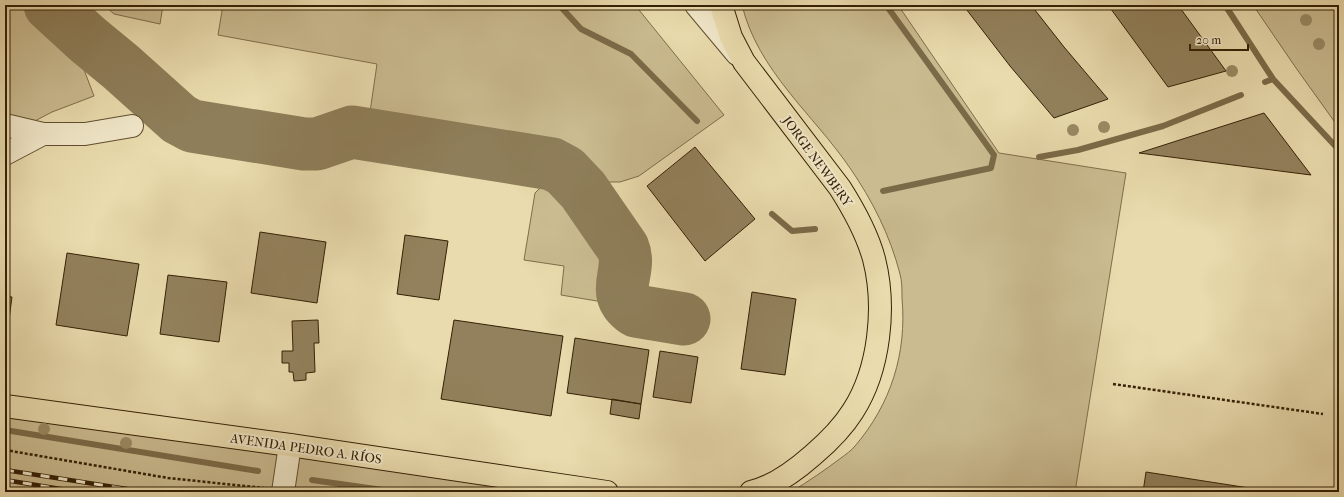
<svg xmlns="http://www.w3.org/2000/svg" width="1344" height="497" viewBox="0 0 1344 497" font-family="'IM FELL French Canon',serif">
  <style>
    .green { fill: #cabb90; stroke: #7f6e4a }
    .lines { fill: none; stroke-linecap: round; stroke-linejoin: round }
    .stream { stroke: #7b6a48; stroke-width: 6 }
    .taxiway { stroke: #8e7e59; stroke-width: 53 }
    .building { fill: #92815c; stroke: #342005 }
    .minor-casing { stroke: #614f2f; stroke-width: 24 }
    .major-casing { stroke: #342005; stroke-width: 24 }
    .path { stroke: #342005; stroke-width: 2.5; stroke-dasharray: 3 2; stroke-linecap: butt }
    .minor { stroke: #f1e8ca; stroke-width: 22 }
    .major { stroke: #e9dbad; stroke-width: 22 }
    .rail-casing { stroke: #342005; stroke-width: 4.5 }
    .rail { stroke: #f1e8ca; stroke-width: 3; stroke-dasharray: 9; stroke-linecap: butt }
    .tree { fill: #9a8a64 }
    .labels { text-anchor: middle; stroke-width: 4; stroke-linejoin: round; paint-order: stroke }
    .street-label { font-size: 13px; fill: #342005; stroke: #f1e8ca }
  </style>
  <rect width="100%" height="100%" fill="#e9dbad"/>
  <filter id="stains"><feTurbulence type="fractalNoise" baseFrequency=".005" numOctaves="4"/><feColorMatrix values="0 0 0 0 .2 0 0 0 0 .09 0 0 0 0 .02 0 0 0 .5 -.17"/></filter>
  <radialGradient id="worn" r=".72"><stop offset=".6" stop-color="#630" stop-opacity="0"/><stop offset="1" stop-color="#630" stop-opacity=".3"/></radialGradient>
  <path class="green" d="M 5,5 L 29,5 L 75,46 L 94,96 L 52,112 L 16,131 L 5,129 Z
    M 104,5 L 163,5 L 160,24 L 114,14 Z
    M 223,5 L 635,5 L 724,115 L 639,176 L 620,182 L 606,182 L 594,178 L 578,161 L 568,153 L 369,119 L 377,64 L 218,35 Z
    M 742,5 L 898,5 L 999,153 L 1126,173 L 1075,492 L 791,492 C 809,481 825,470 841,458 C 846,454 851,451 855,446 C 891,404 907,353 902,298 C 902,290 902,281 900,274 C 890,235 872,200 850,168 C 813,114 758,71 742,5 Z
    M 1253,5 L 1339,5 L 1339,128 L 1296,68 Z
    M 549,186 L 562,191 L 587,223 L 611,259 L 603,302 L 561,295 L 564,266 L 524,260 L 535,193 L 541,187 Z
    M 5,406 L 607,492 L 5,492 Z"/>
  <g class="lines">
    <path class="stream" d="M 559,5 L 581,29 L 631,54 L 697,121
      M 1225,5 L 1273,79 L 1339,150
      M 1265,82 L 1273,79
      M 1039,157 L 1078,150 L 1163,126 L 1241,95
      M 883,191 L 991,168 L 994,155 L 886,5
      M 772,214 L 792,231 L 815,229
      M 5,430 L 258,471
      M 312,480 L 397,492"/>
    <path class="taxiway" d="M 50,5 L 87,39 L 121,67 L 179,119 L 192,126 L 304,144 L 317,144 L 352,132 L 552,164 L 565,171 L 583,190 L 623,248 C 633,272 608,292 636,311 L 684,319"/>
  </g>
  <path class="building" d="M 963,5 L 1031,5 L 1064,47 L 1108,99 L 1054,118 L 1010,66 Z
    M 1108,5 L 1178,5 L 1226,71 L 1168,87 Z
    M 1264,113 L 1311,175 L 1139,153 Z
    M 695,147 L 755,219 L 705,261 L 647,186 Z
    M 260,232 L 326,242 L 317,303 L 251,293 Z
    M 405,235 L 448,241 L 439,300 L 397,294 Z
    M 67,253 L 139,264 L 127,336 L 56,325 Z
    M 168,275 L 227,282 L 219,342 L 160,334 Z
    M 752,292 L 796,299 L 785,375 L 741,369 Z
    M 5,296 L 12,297 L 8,327 L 5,327 Z
    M 318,320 L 319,343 L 314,343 L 315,372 L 306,373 L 306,380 L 294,381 L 293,372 L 289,372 L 289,363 L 282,363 L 282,351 L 293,351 L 292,321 Z
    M 454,320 L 563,336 L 551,416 L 441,399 Z
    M 575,338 L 649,350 L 641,404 L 567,393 Z
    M 660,351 L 698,357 L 691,403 L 653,397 Z
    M 612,399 L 641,404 L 639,419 L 610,414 Z
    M 1146,472 L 1275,492 L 1143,492 Z"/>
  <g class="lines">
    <g class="minor-casing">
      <path id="minor" d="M 696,5 L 737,54
        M 5,125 L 43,134
        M 5,154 L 43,134 L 85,134 L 132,126
        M 283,492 L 290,445"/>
    </g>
    <g class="major-casing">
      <path id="major" d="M 721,5 L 731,37 L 744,62 L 840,188 C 854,210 867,233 874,259 C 886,306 880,369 853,411 C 843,427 827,443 813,455 C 796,470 772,487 751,492
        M 5,406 L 290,445 L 607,492"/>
    </g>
    <path class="path" d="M 1113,384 L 1323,414
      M 5,450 L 168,478 L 264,488"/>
    <use href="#minor" class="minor"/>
    <use href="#major" class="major"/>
    <g class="rail-casing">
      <path id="rail" d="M 5,470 L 146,492
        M 5,480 L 79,492"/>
    </g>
    <use href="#rail" class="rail"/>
  </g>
  <g class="tree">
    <circle cx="1306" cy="20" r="6"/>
    <circle cx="1319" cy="44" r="6"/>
    <circle cx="1232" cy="71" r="6"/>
    <circle cx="1104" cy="127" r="6"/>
    <circle cx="1073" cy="130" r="6"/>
    <circle cx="44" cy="429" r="6"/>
    <circle cx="126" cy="443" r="6"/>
  </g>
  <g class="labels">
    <g class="street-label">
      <text transform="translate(818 161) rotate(54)" y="5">JORGE NEWBERY</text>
      <text transform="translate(306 448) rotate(8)" y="5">AVENIDA PEDRO A. RÍOS</text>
    </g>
  </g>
  <rect width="1344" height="497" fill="none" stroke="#e9dbad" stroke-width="20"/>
  <rect x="6" y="6" width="1332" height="485" fill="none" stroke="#342005" stroke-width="2"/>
  <rect x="10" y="10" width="1324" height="477" fill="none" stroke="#342005"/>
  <path d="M1190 44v6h58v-6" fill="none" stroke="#342005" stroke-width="2"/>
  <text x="1196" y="44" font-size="12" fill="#342005" stroke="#f1e8ca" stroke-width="3" paint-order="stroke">20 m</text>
  <rect width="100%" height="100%" filter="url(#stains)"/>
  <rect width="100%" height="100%" fill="url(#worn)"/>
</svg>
